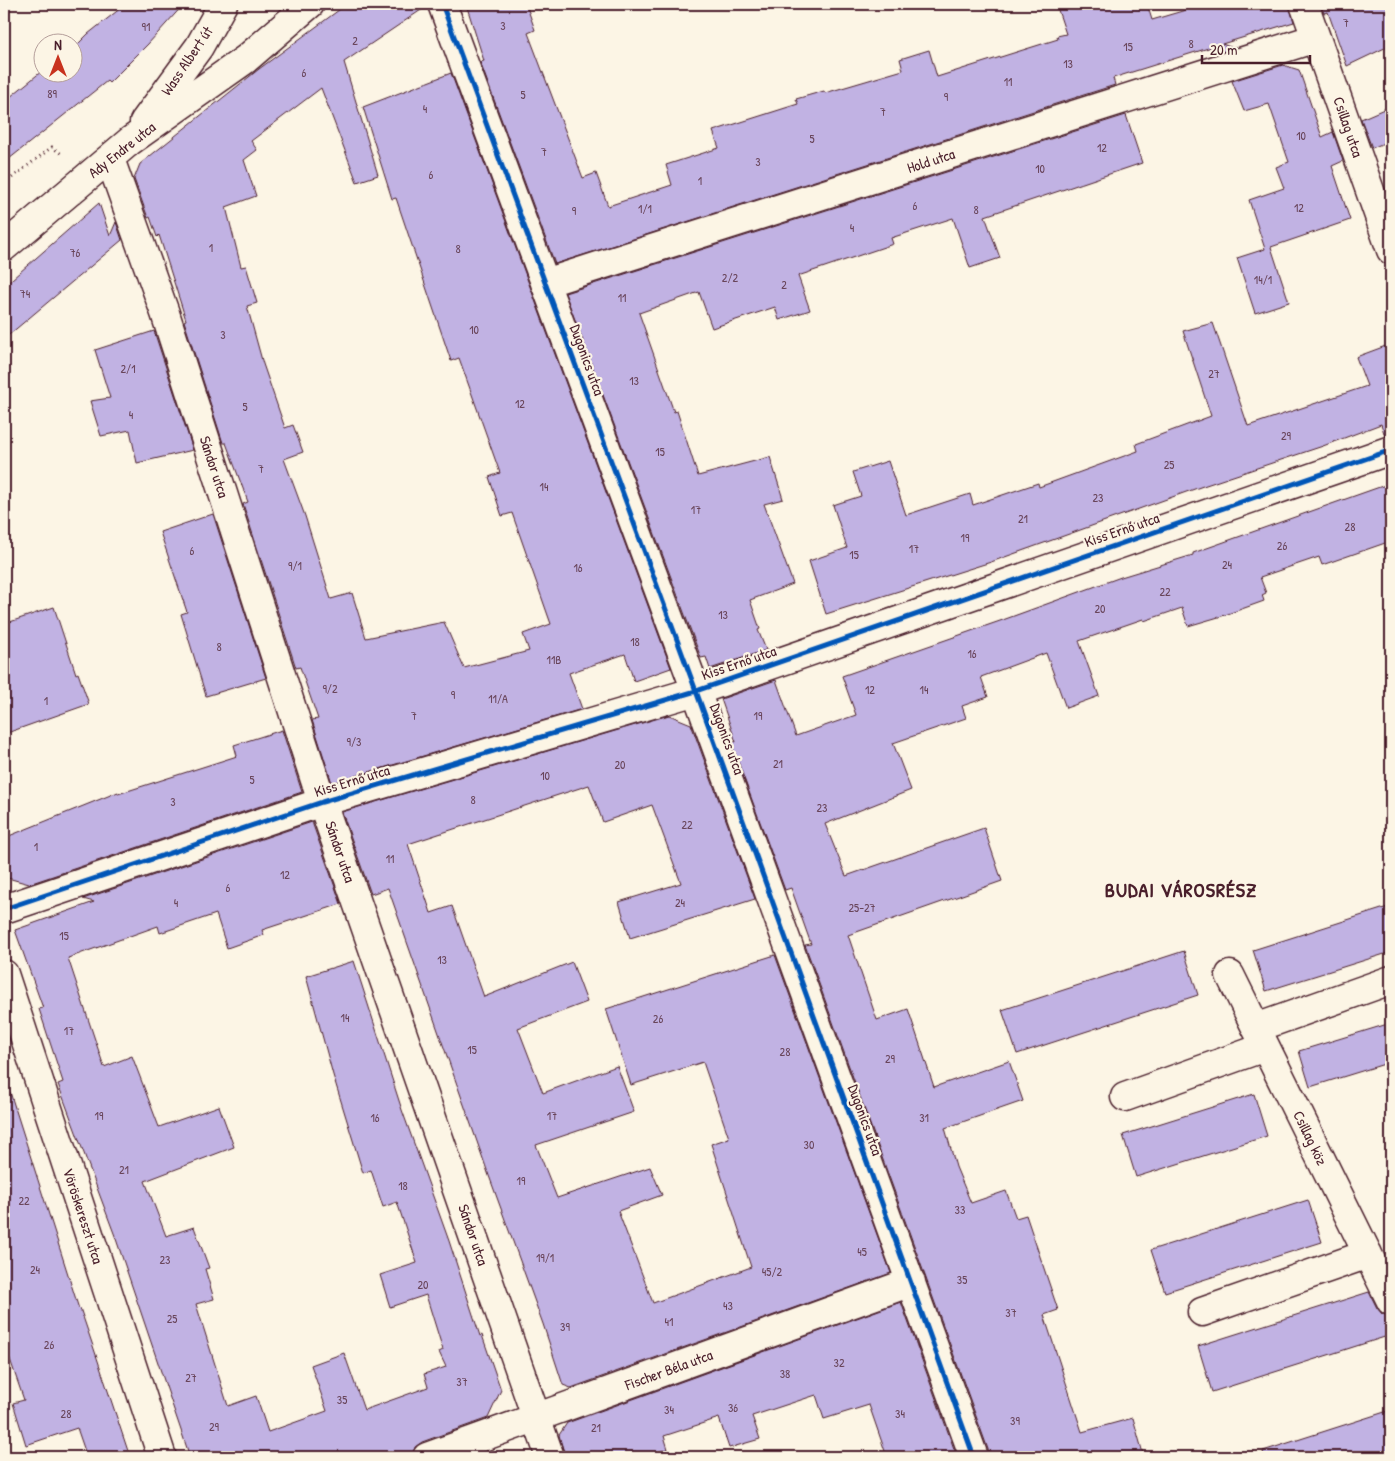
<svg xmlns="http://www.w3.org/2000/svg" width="1395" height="1461" viewBox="0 0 1395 1461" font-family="'Patrick Hand',sans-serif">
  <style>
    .building { fill: #c1b2e3; stroke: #4a1f2b }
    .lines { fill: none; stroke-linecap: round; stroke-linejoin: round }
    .street-casing { stroke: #4a1f2b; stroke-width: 31 }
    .secondary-casing { stroke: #4a1f2b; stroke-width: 31 }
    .path { stroke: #4a1f2b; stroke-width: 3; stroke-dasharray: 1 4; stroke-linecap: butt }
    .street { stroke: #fcf5e5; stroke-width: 28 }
    .secondary { stroke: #fcf5e5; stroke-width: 28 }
    .cycleway-casing { stroke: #fcf5e5; stroke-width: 8 }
    .cycleway { stroke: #0057b8; stroke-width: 5 }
    .labels { text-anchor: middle; stroke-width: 4.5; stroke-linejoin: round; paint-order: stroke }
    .number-label { font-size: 12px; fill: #684459 }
    .street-label { font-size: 15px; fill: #4a1f2b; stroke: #fcf5e5 }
    .district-label { font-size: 20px; font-weight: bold; letter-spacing: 1px; fill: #4a1f2b; stroke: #fcf5e5 }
  </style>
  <rect width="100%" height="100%" fill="#fcf5e5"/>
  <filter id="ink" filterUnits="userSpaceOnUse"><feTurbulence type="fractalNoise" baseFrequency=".02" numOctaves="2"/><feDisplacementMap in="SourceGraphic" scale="10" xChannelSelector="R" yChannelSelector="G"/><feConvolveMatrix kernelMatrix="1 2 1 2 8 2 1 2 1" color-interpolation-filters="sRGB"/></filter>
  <g filter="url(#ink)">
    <path class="building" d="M 126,4 L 184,4 L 148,44 L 109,83 L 107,81 L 4,163 L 4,102 L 42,71 L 42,72 L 72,72 L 72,50 L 88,34 Z
      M 347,4 L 427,4 L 427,6 L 344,62 L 378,175 L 357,182 L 321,88 L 251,141 L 257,150 L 244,160 L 256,196 L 226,207 L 241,267 L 246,266 L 257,303 L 247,306 L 263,364 L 285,428 L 293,425 L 303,452 L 284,459 L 305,516 L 331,599 L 352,593 L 366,638 L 444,622 L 464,668 L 529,651 L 523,634 L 551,624 L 512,513 L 502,516 L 489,477 L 500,473 L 459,358 L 451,361 L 396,198 L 392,199 L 363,107 L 451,73 L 671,668 L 634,681 L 625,654 L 569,673 L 582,709 L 332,783 L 312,720 L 318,719 L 300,667 L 296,668 L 243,504 L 248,502 L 226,443 L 223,443 L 184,321 L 186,320 L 159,235 L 157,237 L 150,217 L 148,218 L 134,179 L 140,164 L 259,69 Z
      M 466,4 L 526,4 L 535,30 L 528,33 L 583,178 L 596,173 L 608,206 L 672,185 L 666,165 L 719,148 L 713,131 L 798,104 L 796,99 L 824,91 L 825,93 L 903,70 L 900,59 L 929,50 L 937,77 L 1058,39 L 1057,36 L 1066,34 L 1056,4 L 1147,4 L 1152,20 L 1206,4 L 1289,4 L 1294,22 L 1222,44 L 1233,48 L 1221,52 L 1218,45 L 1113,78 L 1115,85 L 555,264 L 480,62 L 484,61 Z
      M 1320,4 L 1391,4 L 1391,45 L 1347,66 L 1328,12 L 1324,13 Z
      M 1283,65 L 1299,70 L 1322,137 L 1333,132 L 1343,161 L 1332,166 L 1350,220 L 1271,247 L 1289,302 L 1255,313 L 1237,258 L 1265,249 L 1249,200 L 1284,188 L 1276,167 L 1289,162 L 1269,104 L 1244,111 L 1232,81 Z
      M 1391,106 L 1391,140 L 1372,148 L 1361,119 Z
      M 1126,115 L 1142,163 L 985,216 L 1000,258 L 970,268 L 953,218 L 891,238 L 893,244 L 798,276 L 810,310 L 779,320 L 775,307 L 712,328 L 699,292 L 639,313 L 674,412 L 677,411 L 698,476 L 770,457 L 783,499 L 764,504 L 793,584 L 750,600 L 760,629 L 758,630 L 766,650 L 710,669 L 706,657 L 701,658 L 565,293 Z
      M 99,203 L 110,236 L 116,222 L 122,240 L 4,339 L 4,286 Z
      M 1213,323 L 1248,426 L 1367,386 L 1356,357 L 1391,344 L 1391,435 L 1385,436 L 1381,424 L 1323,446 L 1203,486 L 991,562 L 826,614 L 809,561 L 847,548 L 833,505 L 861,496 L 853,472 L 888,461 L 906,515 L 970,494 L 973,505 L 1038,483 L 1039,487 L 1138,451 L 1136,444 L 1211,416 L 1183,331 Z
      M 154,331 L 193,450 L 137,463 L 130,430 L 101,436 L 90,401 L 110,398 L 95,350 Z
      M 1391,483 L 1391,541 L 1322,565 L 1319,557 L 1260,577 L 1266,593 L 1262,595 L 1264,601 L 1222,616 L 1188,626 L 1182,608 L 1144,621 L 1143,619 L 1079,641 L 1099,696 L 1066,708 L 1046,653 L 981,677 L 988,697 L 962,706 L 966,718 L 893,743 L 911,790 L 825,824 L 846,876 L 984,828 L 1002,881 L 848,935 L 877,1020 L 908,1009 L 934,1087 L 1009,1061 L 1023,1101 L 945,1128 L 956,1167 L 971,1203 L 1006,1191 L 1016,1218 L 1026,1215 L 1058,1310 L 1044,1315 L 1082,1432 L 1133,1418 L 1144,1457 L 989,1457 L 989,1452 L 805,945 L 811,944 L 791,888 L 785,890 L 730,740 L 736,742 L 721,699 L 776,680 L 796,736 L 856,715 L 842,676 L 1000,621 L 1121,577 L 1193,555 L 1193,553 Z
      M 213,514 L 266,678 L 206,696 L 181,614 L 187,612 L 160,532 Z
      M 54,607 L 76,674 L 78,673 L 89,704 L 4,734 L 4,624 Z
      M 669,715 L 691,724 L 755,899 L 630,938 L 619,902 L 681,883 L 652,805 L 603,822 L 589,785 L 408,844 L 431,913 L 452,906 L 484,997 L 572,962 L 587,1002 L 518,1028 L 543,1093 L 617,1066 L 634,1112 L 536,1145 L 557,1198 L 650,1167 L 662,1195 L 618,1211 L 653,1303 L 751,1267 L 711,1144 L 729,1138 L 703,1062 L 631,1085 L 606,1009 L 775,955 L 891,1273 L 571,1388 L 563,1385 L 543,1324 L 488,1173 L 388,888 L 371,894 L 342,812 Z
      M 282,730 L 302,792 L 29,884 L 4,877 L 4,838 L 118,792 L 118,794 L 237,756 L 234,745 Z
      M 312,822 L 341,904 L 262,930 L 264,935 L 227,948 L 216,914 L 160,933 L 158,926 L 68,958 L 104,1067 L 132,1056 L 159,1127 L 219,1106 L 234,1147 L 145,1181 L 166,1236 L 194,1227 L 209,1268 L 205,1269 L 214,1299 L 196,1304 L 228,1406 L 256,1396 L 268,1432 L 327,1411 L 311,1365 L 344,1353 L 364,1410 L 428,1387 L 424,1374 L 446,1367 L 439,1352 L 443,1350 L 426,1295 L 390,1307 L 380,1275 L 417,1263 L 397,1202 L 383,1207 L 371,1170 L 363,1173 L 333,1075 L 306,976 L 354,961 L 402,1110 L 449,1241 L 480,1336 L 482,1335 L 501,1390 L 488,1418 L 422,1442 L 415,1447 L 412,1457 L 190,1457 L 115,1236 L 58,1084 L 63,1082 L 39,1009 L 43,1008 L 15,930 L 94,902 L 83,899 Z
      M 1391,906 L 1391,952 L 1266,991 L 1253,950 Z
      M 1184,951 L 1198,995 L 1017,1054 L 1002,1010 Z
      M 1391,1023 L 1391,1062 L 1310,1087 L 1299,1051 Z
      M 10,1092 L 79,1309 L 80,1308 L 94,1349 L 130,1457 L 87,1457 L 77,1428 L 26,1445 L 13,1403 L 24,1400 L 4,1342 L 4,1093 Z
      M 1254,1094 L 1267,1136 L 1136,1177 L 1123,1135 Z
      M 1308,1200 L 1322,1242 L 1165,1292 L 1151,1250 Z
      M 1369,1292 L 1377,1308 L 1382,1314 L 1391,1316 L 1391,1335 L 1212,1392 L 1198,1346 Z
      M 901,1302 L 957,1457 L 887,1457 L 869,1405 L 824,1419 L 816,1395 L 752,1416 L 760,1439 L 729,1448 L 719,1418 L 664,1436 L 668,1449 L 642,1457 L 565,1457 L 559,1435 L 567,1423 Z
      M 1391,1410 L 1391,1457 L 1264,1457 L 1263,1451 Z"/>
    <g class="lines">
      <g class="street-casing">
        <path id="street" d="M 442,4 L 696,691 L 974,1457
          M 1304,4 L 1391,250
          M 110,159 L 165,313 L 322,802 L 550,1457
          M 545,283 L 1316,38
          M 4,909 L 322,802 L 696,691 L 1391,450
          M 4,974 L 162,1457
          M 1230,975 L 1391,1301
          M 1256,1028 L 1391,980
          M 1125,1097 L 1265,1047
          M 1202,1312 L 1368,1254
          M 427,1457 L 911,1282"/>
      </g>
      <g class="secondary-casing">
        <path id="secondary" d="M 144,122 L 199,47 L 223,4
          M 4,247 L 130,141 L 246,59 L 310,4"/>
      </g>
      <path class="path" d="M 4,184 L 52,147 L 63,155"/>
      <use href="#street" class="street"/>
      <use href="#secondary" class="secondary"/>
      <g class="cycleway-casing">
        <path id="cycleway" d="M 442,4 L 696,691 L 974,1457
          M 4,909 L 322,802 L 696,691 L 1391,450"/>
      </g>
      <use href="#cycleway" class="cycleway"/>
    </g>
  </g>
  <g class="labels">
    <g class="number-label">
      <text x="1346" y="27">7</text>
      <text x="503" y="30">3</text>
      <text x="146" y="31">91</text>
      <text x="355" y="45">2</text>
      <text x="1191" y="48">8</text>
      <text x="1128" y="51">15</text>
      <text x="1068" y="68">13</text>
      <text x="304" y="77">6</text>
      <text x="1008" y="86">11</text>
      <text x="52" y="98">89</text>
      <text x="523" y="99">5</text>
      <text x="946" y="101">9</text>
      <text x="425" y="113">4</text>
      <text x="883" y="116">7</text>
      <text x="1301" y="140">10</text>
      <text x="812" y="143">5</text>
      <text x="1102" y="152">12</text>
      <text x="544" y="156">7</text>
      <text x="758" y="166">3</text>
      <text x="1040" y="173">10</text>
      <text x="431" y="179">6</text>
      <text x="700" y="185">1</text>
      <text x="915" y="210">6</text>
      <text x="1299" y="212">12</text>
      <text x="645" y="213">1/1</text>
      <text x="976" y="214">8</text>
      <text x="574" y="215">9</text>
      <text x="852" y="232">4</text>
      <text x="211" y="252">1</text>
      <text x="458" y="253">8</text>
      <text x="75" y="257">76</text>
      <text x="730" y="282">2/2</text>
      <text x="1263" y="284">14/1</text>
      <text x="784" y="289">2</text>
      <text x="25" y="298">74</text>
      <text x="622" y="302">11</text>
      <text x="474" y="334">10</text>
      <text x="223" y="339">3</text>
      <text x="128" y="373">2/1</text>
      <text x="1214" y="378">27</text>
      <text x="634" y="385">13</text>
      <text x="520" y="408">12</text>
      <text x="245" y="411">5</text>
      <text x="131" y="419">4</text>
      <text x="1286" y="440">29</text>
      <text x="660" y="456">15</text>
      <text x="1169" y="469">25</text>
      <text x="261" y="473">7</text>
      <text x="544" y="491">14</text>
      <text x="1098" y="502">23</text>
      <text x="696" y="514">17</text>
      <text x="1023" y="523">21</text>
      <text x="1350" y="531">28</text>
      <text x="965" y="542">19</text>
      <text x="1282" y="550">26</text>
      <text x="914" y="553">17</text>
      <text x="192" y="555">6</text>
      <text x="854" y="559">15</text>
      <text x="1227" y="569">24</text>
      <text x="295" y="570">9/1</text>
      <text x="578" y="572">16</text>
      <text x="1165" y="596">22</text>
      <text x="1100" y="613">20</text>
      <text x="723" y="619">13</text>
      <text x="635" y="646">18</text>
      <text x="219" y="651">8</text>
      <text x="972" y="658">16</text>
      <text x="554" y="664">11B</text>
      <text x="330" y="693">9/2</text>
      <text x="870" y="694">12</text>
      <text x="924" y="694">14</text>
      <text x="453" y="699">9</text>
      <text x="498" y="703">11/A</text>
      <text x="46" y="705">1</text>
      <text x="414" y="720">7</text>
      <text x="758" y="720">19</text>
      <text x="354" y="746">9/3</text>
      <text x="778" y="768">21</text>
      <text x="620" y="769">20</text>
      <text x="545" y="780">10</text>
      <text x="252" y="784">5</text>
      <text x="473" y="804">8</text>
      <text x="173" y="806">3</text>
      <text x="822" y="812">23</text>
      <text x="687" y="829">22</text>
      <text x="36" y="851">1</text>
      <text x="390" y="863">11</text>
      <text x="285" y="879">12</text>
      <text x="228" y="892">6</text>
      <text x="176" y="907">4</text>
      <text x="680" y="907">24</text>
      <text x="862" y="912">25-27</text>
      <text x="64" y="940">15</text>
      <text x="442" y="964">13</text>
      <text x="345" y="1022">14</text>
      <text x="658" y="1023">26</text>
      <text x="69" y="1035">17</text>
      <text x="472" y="1054">15</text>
      <text x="785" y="1056">28</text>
      <text x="890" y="1063">29</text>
      <text x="99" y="1120">19</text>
      <text x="552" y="1120">17</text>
      <text x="375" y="1122">16</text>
      <text x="924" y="1122">31</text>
      <text x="809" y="1149">30</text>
      <text x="124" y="1174">21</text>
      <text x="521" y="1185">19</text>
      <text x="403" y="1190">18</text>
      <text x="24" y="1205">22</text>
      <text x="960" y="1214">33</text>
      <text x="862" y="1256">45</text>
      <text x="545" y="1262">19/1</text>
      <text x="165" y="1264">23</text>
      <text x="35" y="1274">24</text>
      <text x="772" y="1276">45/2</text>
      <text x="962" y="1284">35</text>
      <text x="423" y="1289">20</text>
      <text x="728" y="1310">43</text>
      <text x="1011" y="1317">37</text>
      <text x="172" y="1323">25</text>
      <text x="669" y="1326">41</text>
      <text x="565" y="1331">39</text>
      <text x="49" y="1349">26</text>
      <text x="839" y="1367">32</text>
      <text x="785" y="1378">38</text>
      <text x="191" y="1382">27</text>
      <text x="462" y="1386">37</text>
      <text x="342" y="1404">35</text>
      <text x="733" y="1412">36</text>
      <text x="669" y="1414">34</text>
      <text x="66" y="1418">28</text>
      <text x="900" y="1418">34</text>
      <text x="1015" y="1425">39</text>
      <text x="214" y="1431">29</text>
      <text x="596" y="1432">21</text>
    </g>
    <g class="street-label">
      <text transform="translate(187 61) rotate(-56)" y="5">Wass Albert út</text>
      <text transform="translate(1348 127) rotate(71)" y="5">Csillag utca</text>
      <text transform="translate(122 150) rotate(-38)" y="5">Ady Endre utca</text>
      <text transform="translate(931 161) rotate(-18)" y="5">Hold utca</text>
      <text transform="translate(587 360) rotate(70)" y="5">Dugonics utca</text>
      <text transform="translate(214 467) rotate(72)" y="5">Sándor utca</text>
      <text transform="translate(1122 530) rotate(-19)" y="5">Kiss Ernő utca</text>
      <text transform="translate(739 663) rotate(-19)" y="5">Kiss Ernő utca</text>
      <text transform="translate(727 739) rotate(70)" y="5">Dugonics utca</text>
      <text transform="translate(352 781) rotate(-17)" y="5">Kiss Ernő utca</text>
      <text transform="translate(340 852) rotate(71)" y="5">Sándor utca</text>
      <text transform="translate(865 1120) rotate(70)" y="5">Dugonics utca</text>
      <text transform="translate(1310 1138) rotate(64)" y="5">Csillag köz</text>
      <text transform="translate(83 1216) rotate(72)" y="5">Vöröskereszt utca</text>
      <text transform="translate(473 1235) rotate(71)" y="5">Sándor utca</text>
      <text transform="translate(669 1370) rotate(-20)" y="5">Fischer Béla utca</text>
    </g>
    <g class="district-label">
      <text x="1181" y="897">BUDAI VÁROSRÉSZ</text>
    </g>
  </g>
  <rect width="1395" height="1461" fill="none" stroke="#fcf5e5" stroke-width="20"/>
  <rect x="10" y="10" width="1375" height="1441" fill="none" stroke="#4a1f2b" stroke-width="2" filter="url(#ink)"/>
  <g transform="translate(58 58)"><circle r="24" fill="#fcf5e5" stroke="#b59f9b"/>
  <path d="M0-4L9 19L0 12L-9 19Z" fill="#c8321e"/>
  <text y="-8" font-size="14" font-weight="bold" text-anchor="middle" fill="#4a1f2b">N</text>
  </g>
  <path d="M1202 55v8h108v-8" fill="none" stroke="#4a1f2b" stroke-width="2.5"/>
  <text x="1210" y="55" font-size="15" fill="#4a1f2b" stroke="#fcf5e5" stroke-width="4" paint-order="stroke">20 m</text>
</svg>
